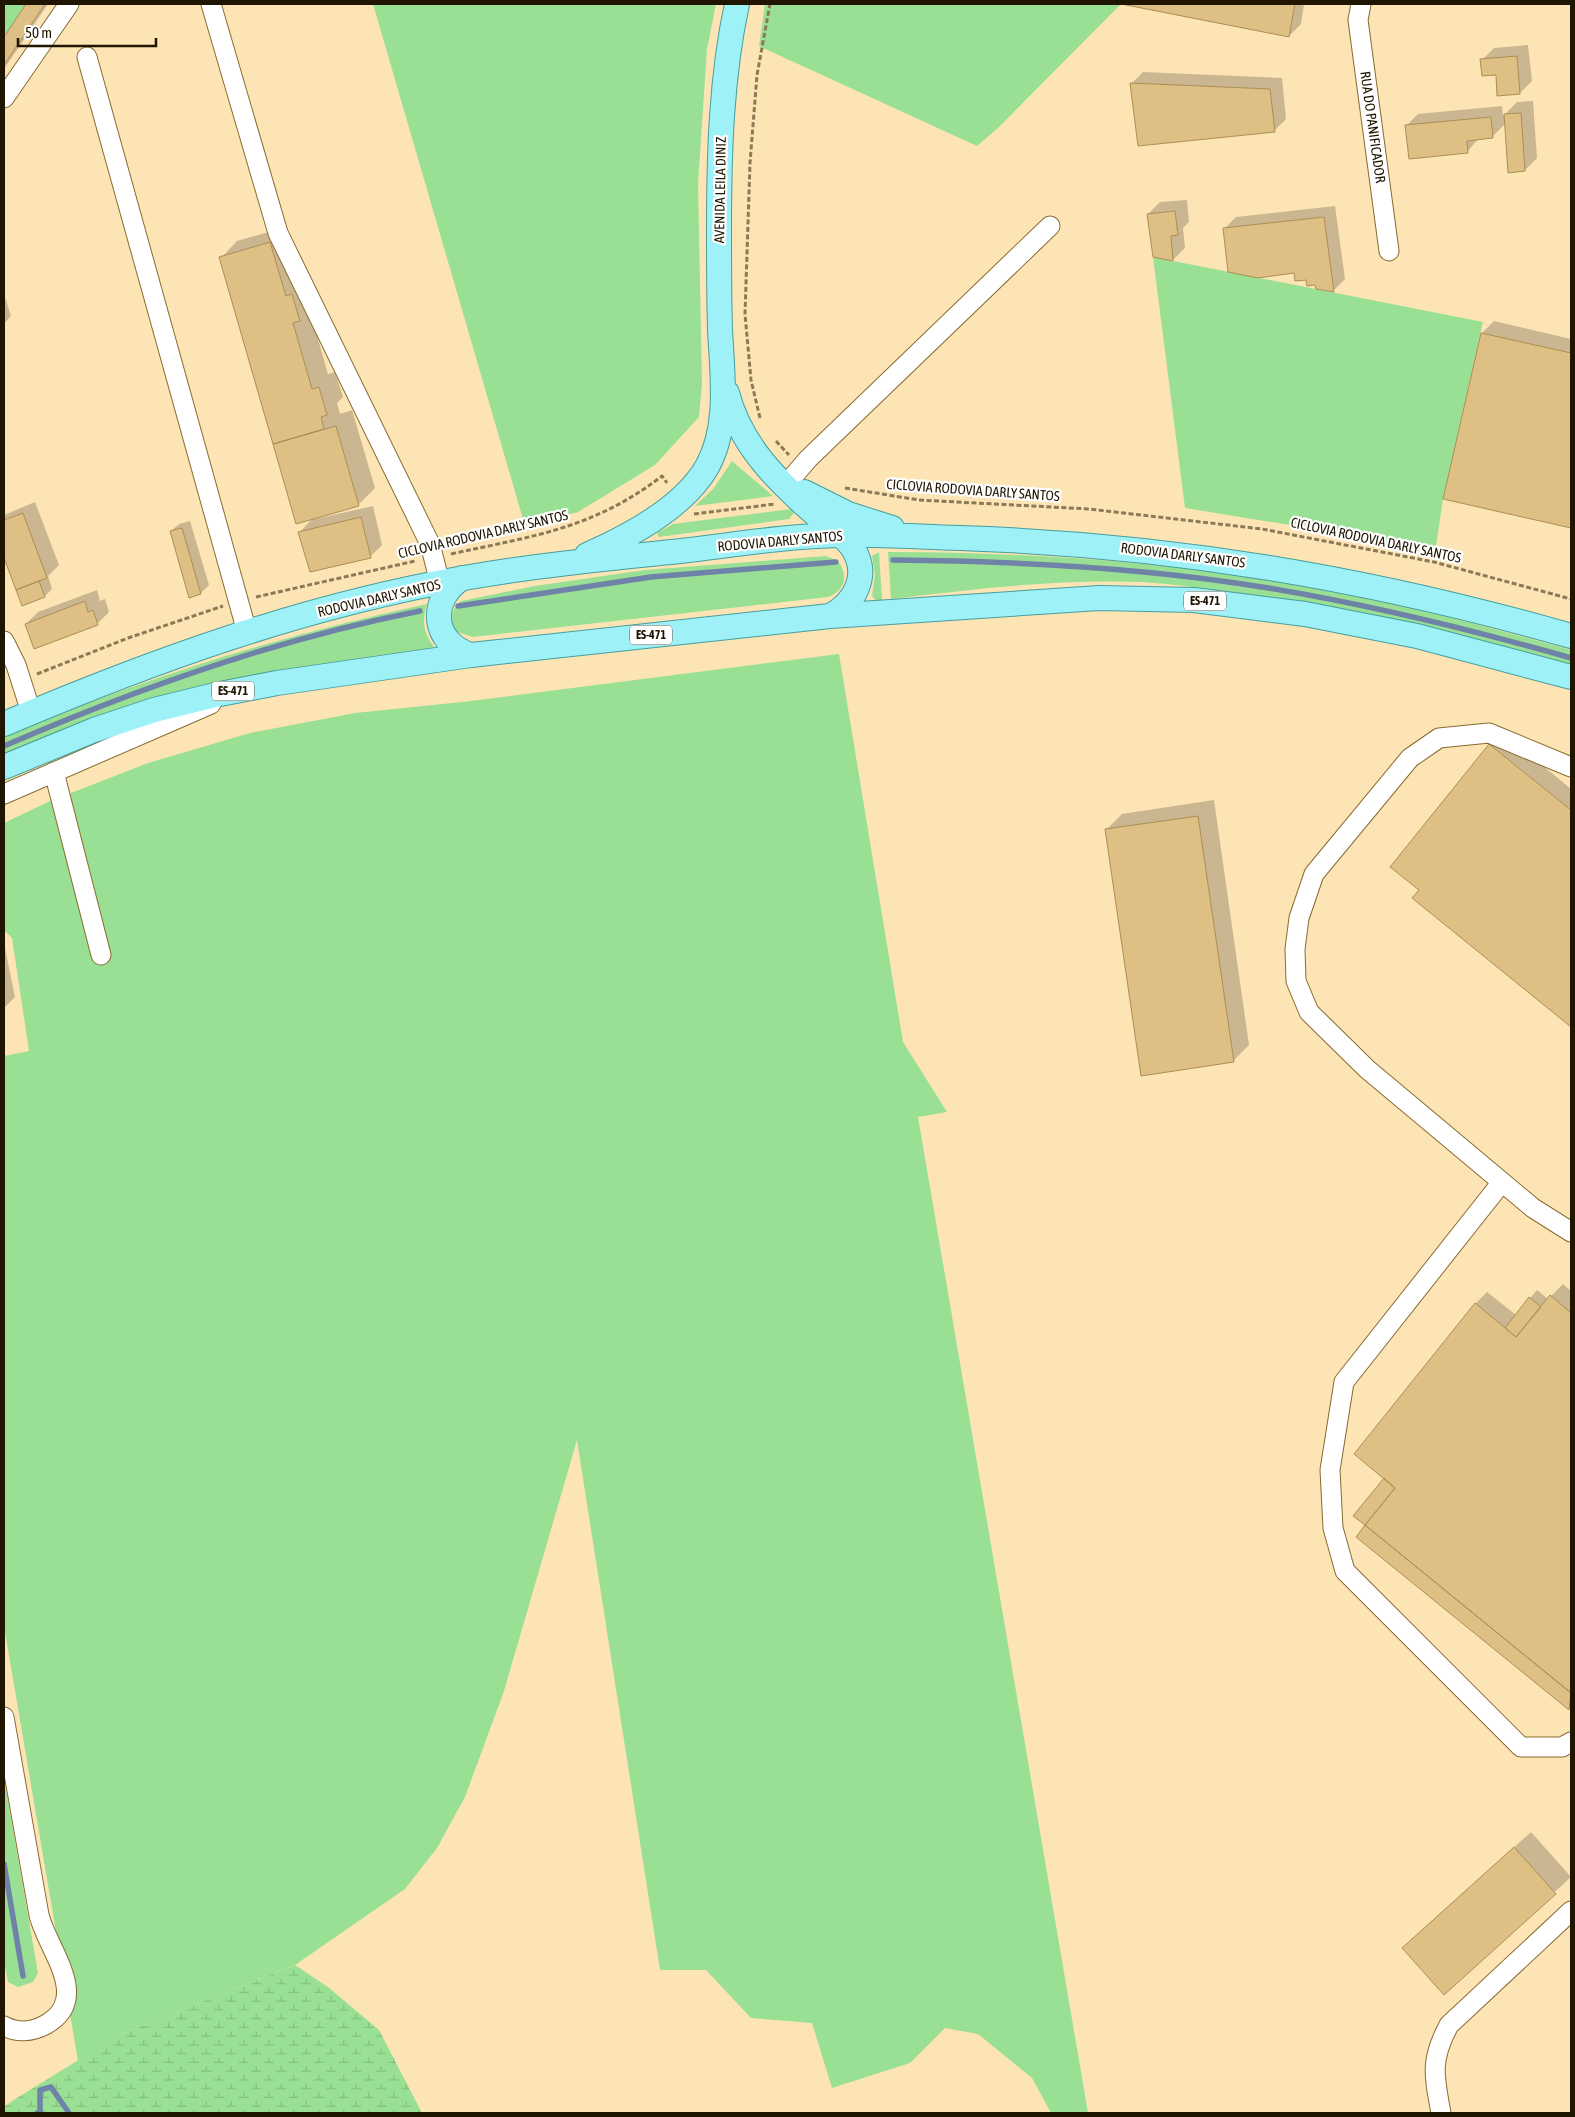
<svg xmlns="http://www.w3.org/2000/svg" width="1575" height="2117" viewBox="0 0 1575 2117" font-family="'Asap Condensed',sans-serif">
  <style>
    .green { fill: #99e094 }
    .wetland { fill: url(#wetland-marsh) }
    .shadow { fill: #0003 }
    .lines { fill: none; stroke-linecap: round; stroke-linejoin: round }
    .stream { stroke: #6f82a7; stroke-width: 5.5 }
    .building { fill: #debf84; stroke: #ac8e55 }
    .minor-casing { stroke: #886b31; stroke-width: 21 }
    .major-casing { stroke: #469e9d; stroke-width: 26 }
    .path { stroke: #8b7a58; stroke-width: 3; stroke-dasharray: 5 2.5; stroke-linecap: butt }
    .minor { stroke: #fff; stroke-width: 19 }
    .major { stroke: #9df1f7; stroke-width: 24 }
    .labels { text-anchor: middle; stroke-width: 4.5; stroke-linejoin: round; paint-order: stroke }
    .shield { fill: #fff; stroke: #635b4c; stroke-width: 1 }
    .shield-label { font-size: 12px; font-weight: bold; fill: #201500 }
    .street-label { font-size: 14px; fill: #201500; stroke: #fff }
  </style>
  <defs>
    <pattern id="wetland-marsh" width="20" height="14" patternUnits="userSpaceOnUse" patternTransform="scale(1.25)"><rect width="20" height="14" fill="#99e094"/><path d="M1 5h8M5 5V1M11 12h8M15 12V8" fill="none" stroke="#84bf7e"/></pattern>
  </defs>
  <rect width="100%" height="100%" fill="#fde4b4"/>
  <path class="green" d="M 4,4 L 26,4 L 4,37 Z
    M 373,4 L 716,4 L 707,49 L 698,183 L 702,383 L 699,417 L 655,465 L 578,512 L 525,526 Z
    M 765,4 L 1121,4 L 998,128 L 977,146 L 759,46 Z
    M 1153,257 L 1483,322 L 1443,499 L 1435,552 L 1314,529 L 1185,508 Z
    M 732,461 L 773,496 L 695,506 L 713,489 Z
    M 791,509 L 794,513 L 789,519 L 659,537 L 657,533 L 673,524 Z
    M 879,552 L 882,600 L 876,601 L 872,596 L 875,574 L 872,556 Z
    M 888,552 C 1030,552 1170,562 1310,587 C 1398,603 1485,626 1571,650 L 1571,666 C 1466,636 1362,611 1253,595 C 1216,590 1178,584 1141,582 C 1057,579 974,589 891,599 Z
    M 826,556 L 838,561 C 849,575 845,591 828,597 L 473,637 L 457,632 C 449,620 451,609 461,601 L 535,586 L 645,570 Z
    M 427,604 C 421,621 424,636 436,649 L 264,674 L 4,758 L 4,737 C 140,679 282,635 427,604 Z
    M 839,654 L 903,1042 L 947,1112 L 918,1117 L 1088,2113 L 1051,2113 L 1032,2078 L 978,2034 L 945,2028 L 910,2063 L 832,2088 L 812,2023 L 751,2018 L 706,1970 L 660,1970 L 577,1440 L 504,1691 L 465,1797 L 437,1848 L 405,1889 L 295,1965 L 119,2035 L 78,2061 L 4,1626 L 4,1056 L 29,1051 L 12,938 L 4,930 L 4,823 L 48,802 L 148,763 L 250,733 L 355,713 L 462,702 Z
    M 4,1778 L 38,1973 L 33,1982 L 18,1987 L 8,1982 L 4,1961 Z"/>
  <path class="wetland" d="M 295,1965 L 328,1987 L 379,2030 L 422,2113 L 4,2113 L 4,2107 L 12,2101 L 119,2035 Z"/>
  <path class="shadow" d="M 27,4 L 48,4 L 4,69 L 4,39 Z
    M 1122,4 L 1304,4 L 1301,24 L 1289,36 Z
    M 1528,45 L 1532,81 L 1520,93 L 1482,60 L 1494,48 Z
    M 1143,72 L 1282,78 L 1286,119 L 1274,131 L 1131,84 Z
    M 1533,101 L 1537,158 L 1525,170 L 1506,123 L 1492,137 L 1479,138 L 1467,152 L 1406,126 L 1418,114 L 1502,106 L 1503,116 L 1517,102 Z
    M 1187,200 L 1189,222 L 1183,228 L 1185,248 L 1173,260 L 1154,256 L 1148,214 L 1160,202 Z
    M 1335,206 L 1345,279 L 1333,291 L 1307,279 L 1224,229 L 1236,217 Z
    M 286,227 L 328,374 L 335,372 L 343,397 L 337,403 L 340,414 L 352,410 L 375,488 L 359,504 L 315,517 L 315,519 L 373,506 L 382,545 L 370,557 L 300,532 L 314,517 L 297,522 L 221,258 L 237,241 Z
    M 4,294 L 11,316 L 4,324 Z
    M 1494,321 L 1571,339 L 1571,527 L 1444,498 L 1482,333 Z
    M 35,502 L 59,565 L 48,576 L 52,589 L 45,596 L 23,605 L 4,554 L 4,515 Z
    M 190,521 L 209,585 L 201,593 L 190,596 L 171,531 L 179,524 Z
    M 97,590 L 100,601 L 105,599 L 109,612 L 97,624 L 26,624 L 38,612 Z
    M 1502,732 L 1571,789 L 1571,1026 L 1414,898 L 1421,890 L 1392,867 Z
    M 1214,800 L 1249,1045 L 1233,1061 L 1106,830 L 1122,814 Z
    M 4,943 L 15,997 L 4,1008 Z
    M 1563,1284 L 1571,1291 L 1571,1706 L 1569,1708 L 1358,1536 L 1367,1525 L 1386,1478 L 1475,1304 L 1487,1292 L 1516,1315 L 1537,1290 L 1548,1299 Z
    M 1531,1832 L 1571,1877 L 1444,1993 L 1420,1932 Z"/>
  <g class="lines">
    <path class="stream" d="M 893,560 C 1016,561 1140,567 1262,587 C 1367,604 1469,629 1571,658
      M 458,606 L 651,577 L 836,562
      M 4,746 C 138,688 277,639 420,611
      M 4,1864 L 23,1976
      M 37,2113 L 40,2112 L 40,2090 L 51,2087 L 69,2113"/>
  </g>
  <path class="building" d="M 26,4 L 45,4 L 4,65 L 4,37 Z
    M 1121,4 L 1295,4 L 1289,37 Z
    M 1517,56 L 1520,94 L 1497,96 L 1496,75 L 1482,76 L 1480,59 Z
    M 1130,83 L 1270,89 L 1275,132 L 1138,146 Z
    M 1521,113 L 1525,171 L 1508,173 L 1504,114 Z
    M 1491,117 L 1493,138 L 1467,141 L 1468,153 L 1409,159 L 1405,125 Z
    M 1175,211 L 1178,235 L 1171,236 L 1173,261 L 1153,257 L 1147,214 Z
    M 1324,217 L 1334,292 L 1316,289 L 1315,285 L 1307,286 L 1306,280 L 1295,281 L 1294,273 L 1258,278 L 1228,272 L 1223,228 Z
    M 270,242 L 286,296 L 292,294 L 300,321 L 293,323 L 312,389 L 319,387 L 327,415 L 321,417 L 324,429 L 273,444 L 219,257 Z
    M 1481,333 L 1571,353 L 1571,528 L 1443,499 Z
    M 336,426 L 359,506 L 296,524 L 273,444 Z
    M 23,513 L 47,578 L 16,590 L 4,558 L 4,520 Z
    M 361,517 L 371,558 L 310,572 L 298,532 Z
    M 182,528 L 201,594 L 189,598 L 170,531 Z
    M 39,581 L 45,597 L 22,606 L 16,590 Z
    M 85,601 L 88,612 L 93,610 L 98,625 L 34,649 L 25,624 Z
    M 1489,744 L 1571,810 L 1571,1027 L 1412,898 L 1419,890 L 1390,867 Z
    M 1198,816 L 1234,1062 L 1141,1076 L 1105,829 Z
    M 1550,1295 L 1571,1313 L 1571,1693 L 1365,1525 L 1395,1488 L 1354,1454 L 1475,1303 L 1516,1337 Z
    M 1529,1297 L 1541,1307 L 1516,1337 L 1505,1328 Z
    M 1384,1478 L 1395,1488 L 1365,1525 L 1353,1516 Z
    M 1365,1525 L 1571,1693 L 1569,1710 L 1356,1537 Z
    M 1514,1847 L 1556,1894 L 1444,1995 L 1402,1948 Z"/>
  <g class="lines">
    <g class="minor-casing">
      <path id="minor" d="M 211,4 L 278,233 L 430,544 L 440,583
        M 1361,4 L 1358,20 L 1389,251
        M 87,57 L 247,632
        M 4,98 L 69,4
        M 784,487 L 808,459 L 1050,226
        M 4,641 L 16,665 L 31,712
        M 1571,767 L 1489,733 L 1439,738 L 1410,758 L 1314,874 L 1299,918 L 1295,949 L 1296,981 L 1309,1012 L 1367,1069 L 1533,1208 L 1571,1232
        M 54,772 L 101,955
        M 4,794 L 211,704
        M 1502,1182 L 1344,1382 L 1330,1470 L 1333,1528 L 1345,1571 L 1521,1747 L 1562,1747 L 1571,1742
        M 4,1717 L 39,1915 C 47,1949 93,1999 45,2025 C 32,2032 17,2033 4,2026
        M 1441,2113 C 1434,2075 1430,2060 1449,2025 L 1571,1911"/>
    </g>
    <g class="major-casing">
      <path id="major" d="M 727,393 C 740,444 776,480 815,514 C 827,524 845,535 854,550 C 869,576 855,603 830,616
        M 804,492 L 848,514 L 892,528
        M 587,555 C 628,537 684,507 707,467 C 730,426 722,373 720,329 C 719,296 719,263 719,230 C 719,154 721,78 737,4
        M 462,578 C 428,600 432,643 471,655
        M 4,724 C 152,661 304,606 464,578 C 532,566 602,559 671,552 C 727,546 784,536 840,535 C 880,534 920,537 960,538 C 1172,545 1368,578 1571,636
        M 4,767 L 94,730 L 154,710 L 215,695 L 277,683 L 471,655 L 830,616 L 1099,598 L 1194,600 L 1305,614 L 1417,636 L 1571,677"/>
    </g>
    <path class="path" d="M 760,418 L 751,380 L 745,314 L 750,163 L 757,75 L 770,4
      M 776,441 L 789,455
      M 845,488 L 919,500 L 1089,509 L 1262,529 L 1434,562 L 1571,599
      M 694,514 L 775,504
      M 451,554 C 533,536 593,529 662,476 L 667,483
      M 256,597 L 415,561
      M 37,674 L 128,638 L 223,606"/>
    <use href="#minor" class="minor"/>
    <use href="#major" class="major"/>
  </g>
  <g class="labels">
    <g class="shield">
      <rect x="1184" y="591.5" width="42" height="19" rx="4"/>
      <rect x="630" y="625.5" width="42" height="19" rx="4"/>
      <rect x="212" y="681.5" width="42" height="19" rx="4"/>
    </g>
    <g class="shield-label">
      <text x="1205" y="605">ES-471</text>
      <text x="651" y="639">ES-471</text>
      <text x="233" y="695">ES-471</text>
    </g>
    <g class="street-label">
      <text transform="translate(1373 127) rotate(82)" y="5">RUA DO PANIFICADOR</text>
      <text transform="translate(720 190) rotate(-89)" y="5">AVENIDA LEILA DINIZ</text>
      <text transform="translate(973 490) rotate(4)" y="5">CICLOVIA RODOVIA DARLY SANTOS</text>
      <text transform="translate(483 534) rotate(-13)" y="5">CICLOVIA RODOVIA DARLY SANTOS</text>
      <text transform="translate(1376 540) rotate(12)" y="5">CICLOVIA RODOVIA DARLY SANTOS</text>
      <text transform="translate(780 541) rotate(-5)" y="5">RODOVIA DARLY SANTOS</text>
      <text transform="translate(1183 555) rotate(7)" y="5">RODOVIA DARLY SANTOS</text>
      <text transform="translate(379 598) rotate(-13)" y="5">RODOVIA DARLY SANTOS</text>
    </g>
  </g>
  <rect width="1575" height="2117" fill="none" stroke="#201500" stroke-width="10"/>
  <path d="M18 38v8h138v-8" fill="none" stroke="#201500" stroke-width="2.5"/>
  <text x="25" y="38" font-size="15" fill="#201500" stroke="#ffffff" stroke-width="4" paint-order="stroke">50 m</text>
</svg>
